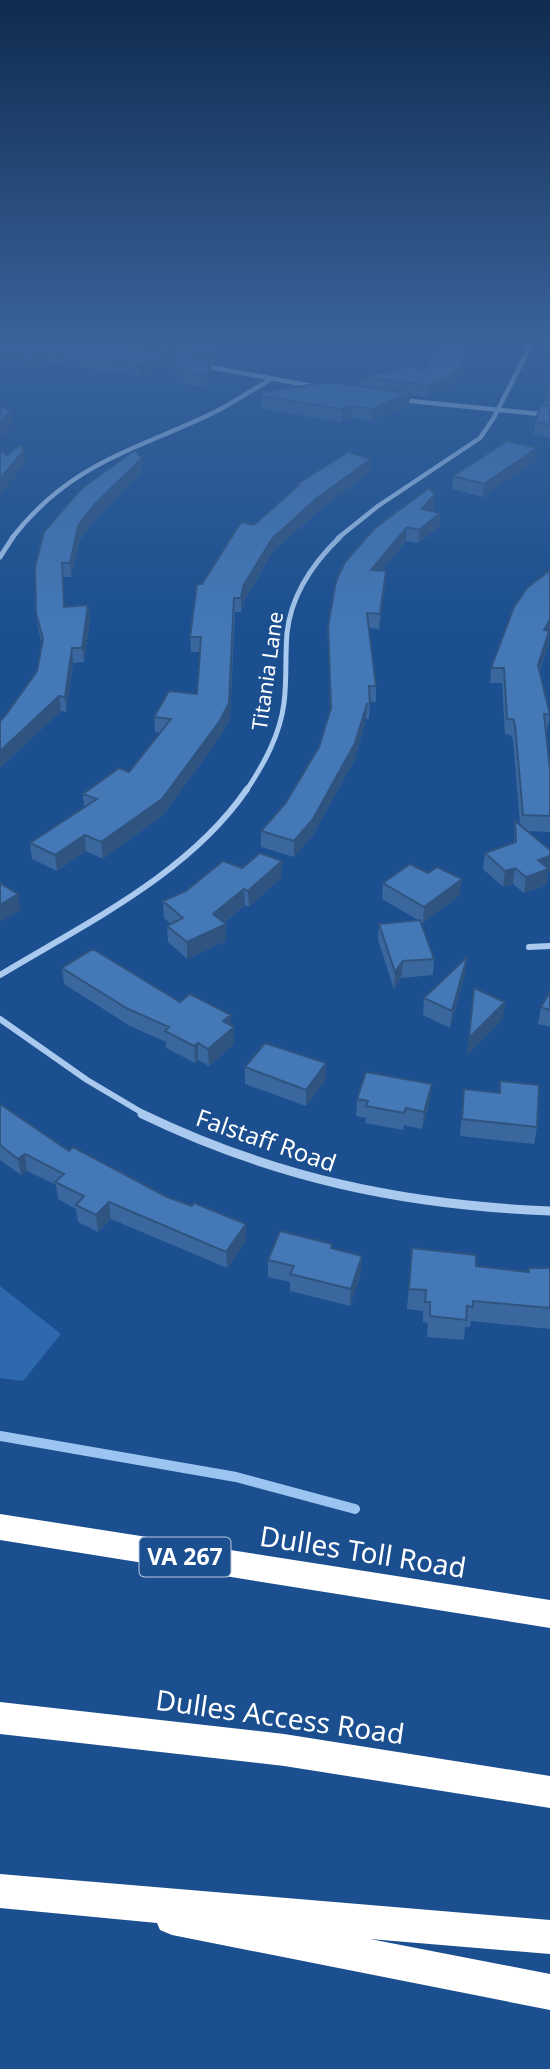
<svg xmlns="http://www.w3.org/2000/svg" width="550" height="2069" viewBox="0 0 550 2069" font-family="'Noto Sans',sans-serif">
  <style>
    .green { fill: #2e69ad }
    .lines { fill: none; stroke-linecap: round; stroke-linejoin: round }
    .stream { stroke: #9cc4f0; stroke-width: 10 }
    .street-far3 { stroke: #a9c9ee; stroke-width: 4.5 }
    .street-far2 { stroke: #a9c9ee; stroke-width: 5 }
    .street-far1 { stroke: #a9c9ee; stroke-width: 6 }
    .street { stroke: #a9c9ee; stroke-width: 9 }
    .highway { fill: #fff; fill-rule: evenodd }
    .wall { fill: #3a679d }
    .shaded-wall { fill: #305480 }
    .building { fill: #4478b7; stroke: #305480; stroke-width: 2 }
    .labels { text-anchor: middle; stroke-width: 5; stroke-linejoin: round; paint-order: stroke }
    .far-street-label { font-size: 21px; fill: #fff; stroke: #1b4f8f }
    .shield { fill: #1b4f8f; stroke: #bbcadd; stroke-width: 2 }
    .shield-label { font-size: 23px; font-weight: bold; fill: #fff }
    .street-label { font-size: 24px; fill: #fff; stroke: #1b4f8f }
    .near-street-label { font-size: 28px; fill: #fff; stroke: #1b4f8f }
  </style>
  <rect width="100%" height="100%" fill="#1b4f8f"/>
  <path class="green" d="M 0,1286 L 61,1334 L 23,1381 L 0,1378 Z"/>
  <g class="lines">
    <path class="stream" d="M 0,1436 L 236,1477 L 355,1509"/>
    <path class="street-far3" d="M 204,366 L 317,387
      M 401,400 L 550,415
      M 12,538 C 71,462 134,451 215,412 C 234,402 253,390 271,379
      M 338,538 L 378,506 L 480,438 L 493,419 L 533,341"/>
    <path class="street-far2" d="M 0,557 L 13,537
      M 246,791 C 264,764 280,735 284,703 C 287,680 285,657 287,633 C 291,595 313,563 340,537"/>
    <path class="street-far1" d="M 529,947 L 550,946
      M 0,975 C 86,923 189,874 247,789
      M 0,1019 L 87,1080 L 146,1115"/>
    <path class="street" d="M 142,1114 C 275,1178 403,1205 550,1211"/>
    <path class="highway" d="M 0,1514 L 550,1600 L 550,1628 L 0,1540 Z
      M 0,1702 L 284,1734 L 550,1776 L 550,1808 L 284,1766 L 0,1734 Z
      M 0,1874 L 550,1920 L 550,1954 L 370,1939 L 550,1974 L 550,2010 L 172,1935 L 160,1930 L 157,1923 L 0,1908 Z"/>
  </g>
  <path class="wall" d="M 0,341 L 220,341 L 220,345 L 214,364 L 211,363 L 211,373 L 207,388 L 178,383 L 173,366 L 172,356 L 172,366 L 139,376 L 44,362 L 22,372 L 21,362 Z
    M 474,344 L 458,381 L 456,382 L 456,385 L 427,397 L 410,395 L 409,405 L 371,421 L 352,418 L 342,422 L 261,409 L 261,392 L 359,386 L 359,377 L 427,369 Z
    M 550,383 L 550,438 L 534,434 L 535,421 L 543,406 L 545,397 Z
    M 537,448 L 535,461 L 483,497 L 452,489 L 453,476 Z
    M 142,458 L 142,471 L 95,519 L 80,540 L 71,577 L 63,577 L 64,607 L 90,619 L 84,662 L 73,663 L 66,712 L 61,711 L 0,768 L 0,721 L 5,716 L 37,671 L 42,644 L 38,628 L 36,613 L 35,567 Z
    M 371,459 L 370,472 L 317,512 L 272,553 L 244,601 L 241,612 L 235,612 L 230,718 L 220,737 L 163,815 L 103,859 L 86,851 L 57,871 L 32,859 L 30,843 L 84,807 L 83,794 L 129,772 L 160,733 L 155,732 L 154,717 L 197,694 L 200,652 L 191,652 L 190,637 L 202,584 L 254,525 L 296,487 L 297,484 Z
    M 435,494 L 434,508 L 431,511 L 440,513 L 439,527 L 418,543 L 406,541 L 381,571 L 385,585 L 379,629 L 369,628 L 376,686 L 376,702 L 370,702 L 369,719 L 366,719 L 355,759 L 313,835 L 294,857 L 261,847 L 261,831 L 285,804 L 319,747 L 330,711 L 328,626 L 336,581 Z
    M 550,570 L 550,631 L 548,646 L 540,671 L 550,715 L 547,730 L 545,730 L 550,770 L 550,832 L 528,831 L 550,850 L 550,871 L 548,872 L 546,885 L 524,893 L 513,884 L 503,887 L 483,869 L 485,853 L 514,843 L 515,821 L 520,825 L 513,740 L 511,735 L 505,734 L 502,683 L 490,683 L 491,668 Z
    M 242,868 L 282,877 L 249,907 L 245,905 L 224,923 L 226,924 L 226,941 L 187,959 L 168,942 L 167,926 L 171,924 L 164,918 L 163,901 Z
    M 383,883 L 460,895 L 423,923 L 421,922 L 434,959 L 433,975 L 401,978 L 394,989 L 378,940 L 379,924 L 418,920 L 382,899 Z
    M 467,957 L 465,974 L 450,1028 L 423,1015 L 424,998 Z
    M 62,968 L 180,1002 L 234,1027 L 234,1044 L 209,1066 L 198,1060 L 195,1063 L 166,1048 L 166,1042 L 130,1026 L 64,984 Z
    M 550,992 L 550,1027 L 538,1024 L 541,1007 Z
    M 245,1067 L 326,1079 L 306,1106 L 245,1084 Z
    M 500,1081 L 537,1127 L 534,1144 L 460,1136 L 464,1089 L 499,1093 Z
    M 357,1099 L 430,1101 L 422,1129 L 404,1125 L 403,1130 L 365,1123 L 366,1118 L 356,1116 Z
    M 0,1104 L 69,1151 L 167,1197 L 246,1224 L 246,1241 L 227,1268 L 111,1219 L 98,1232 L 78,1222 L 76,1209 L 58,1199 L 56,1185 L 27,1171 L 21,1175 L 0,1160 Z
    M 332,1244 L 332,1249 L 362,1256 L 361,1273 L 350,1306 L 290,1291 L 290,1282 L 268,1277 L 268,1260 Z
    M 412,1248 L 476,1266 L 528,1272 L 528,1268 L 550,1268 L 550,1329 L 471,1321 L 470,1327 L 465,1327 L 464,1340 L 427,1337 L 428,1323 L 423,1322 L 423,1311 L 407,1309 Z"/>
  <path class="shaded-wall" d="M 217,341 L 220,341 L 220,345 L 214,364 L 214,352 Z
    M 471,341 L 483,341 L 474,344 L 458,381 L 456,382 L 456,385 L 427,397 L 428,385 Z
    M 26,350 L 43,351 L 44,362 L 22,372 L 21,362 L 0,364 L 0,352 Z
    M 172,355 L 172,366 L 139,376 L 139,364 Z
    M 211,361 L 211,373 L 207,388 L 207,375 Z
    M 410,393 L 409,405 L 371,421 L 372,409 Z
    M 352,406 L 352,418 L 342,422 L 342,409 Z
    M 11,411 L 13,424 L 3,435 L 0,437 L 0,423 Z
    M 537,448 L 535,461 L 483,497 L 484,484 Z
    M 24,450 L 26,463 L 0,495 L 0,479 Z
    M 142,458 L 142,471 L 95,519 L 80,540 L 71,577 L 70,563 L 78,526 L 93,506 Z
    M 371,459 L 370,472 L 317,512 L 272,553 L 244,601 L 241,612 L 241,598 L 243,586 L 272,539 L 317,498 Z
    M 435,494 L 434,508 L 421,523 L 422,509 Z
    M 440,513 L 439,527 L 418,543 L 419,530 Z
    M 407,527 L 406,541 L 370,584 L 371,570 Z
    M 386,571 L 385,585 L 379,629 L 380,614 Z
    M 234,598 L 230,718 L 220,737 L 163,815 L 103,859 L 101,842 L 162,799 Z
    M 88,605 L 90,619 L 84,662 L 82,648 Z
    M 550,619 L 550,631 L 548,646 L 536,680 L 544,630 Z
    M 72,648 L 73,663 L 66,712 L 65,697 Z
    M 59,696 L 61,711 L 0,768 L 0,751 Z
    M 367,704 L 366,719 L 355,759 L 313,835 L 294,857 L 294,841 Z
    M 85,835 L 86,851 L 57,871 L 55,855 Z
    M 550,856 L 550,871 L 548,872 L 546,885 L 524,893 L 526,877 L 538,860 Z
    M 282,861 L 282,877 L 249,907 L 248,891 Z
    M 515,868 L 513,884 L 503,887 L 505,871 Z
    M 462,879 L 460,895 L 423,923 L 424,907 Z
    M 244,889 L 245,905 L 216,929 L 226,924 L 226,941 L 187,959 L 187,942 L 213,914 Z
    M 18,894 L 21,910 L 0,922 L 0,905 Z
    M 467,957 L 465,974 L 450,1028 L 452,1011 Z
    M 403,961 L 401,978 L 394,989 L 395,972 Z
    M 505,1002 L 503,1019 L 467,1055 L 469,1038 Z
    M 231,1015 L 231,1030 L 234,1027 L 234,1044 L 209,1066 L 208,1049 L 223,1021 Z
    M 198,1043 L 198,1060 L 195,1063 L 194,1046 Z
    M 326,1063 L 326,1079 L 306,1106 L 306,1090 Z
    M 432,1084 L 430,1101 L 422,1129 L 424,1112 Z
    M 25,1154 L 27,1171 L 21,1175 L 18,1159 Z
    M 109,1202 L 111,1219 L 98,1232 L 96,1215 Z
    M 246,1224 L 246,1241 L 227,1268 L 226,1252 Z
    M 362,1256 L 361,1273 L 350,1306 L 351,1289 Z"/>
  <path class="building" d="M 0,341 L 41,341 L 129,347 L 172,355 L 139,364 L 43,351 L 21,361 L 26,350 L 0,352 Z
    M 150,341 L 217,341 L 214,352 Z
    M 441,341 L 471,341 L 459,369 L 451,372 L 457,373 L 428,385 L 359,377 L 402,370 L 402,366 L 427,369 Z
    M 172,354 L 211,361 L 207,375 L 178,370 Z
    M 330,382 L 410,393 L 372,409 L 352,406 L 342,409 L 261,396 L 261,392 Z
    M 550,383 L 550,398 L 545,397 Z
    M 0,405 L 11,411 L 0,423 Z
    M 550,405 L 550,425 L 535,421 L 541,406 Z
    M 507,441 L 537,448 L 484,484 L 453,476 Z
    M 20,445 L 24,450 L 0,479 L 0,450 L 7,455 Z
    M 135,450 L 142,458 L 93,506 L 78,526 L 70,563 L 62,563 L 64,607 L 88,605 L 82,648 L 72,648 L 65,697 L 59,696 L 0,751 L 0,721 L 5,716 L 37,671 L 43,639 L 36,613 L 35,567 L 44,532 L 81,489 Z
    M 348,452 L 371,459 L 317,498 L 272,539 L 243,586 L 241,598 L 234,598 L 229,703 L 219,722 L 162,799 L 101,842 L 85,835 L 55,855 L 30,843 L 97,799 L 83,794 L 119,768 L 129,772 L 171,719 L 154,717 L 169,691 L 197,694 L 201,637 L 190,637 L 197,584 L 202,584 L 241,522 L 254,525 L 299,485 L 297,484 Z
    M 429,488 L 435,494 L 422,509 L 440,513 L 419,530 L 407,527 L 371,570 L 386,571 L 380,614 L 367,613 L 376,686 L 369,686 L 370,704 L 367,704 L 355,743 L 313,819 L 294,841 L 261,831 L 285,804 L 319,747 L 331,708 L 328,626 L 336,581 L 345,562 L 375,528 Z
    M 550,570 L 550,619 L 544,630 L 549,631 L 538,665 L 550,715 L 544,714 L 550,770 L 550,816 L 523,815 L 515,725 L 513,719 L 507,719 L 504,668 L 491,668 L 514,607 L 527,588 Z
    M 515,821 L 550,850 L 550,856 L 538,860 L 549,869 L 526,877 L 515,868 L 505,871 L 485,853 L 516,842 Z
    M 260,853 L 282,861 L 248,891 L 244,889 L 213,914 L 226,924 L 187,942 L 167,926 L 183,918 L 163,901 L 186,891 L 223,861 L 242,868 Z
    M 410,864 L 428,873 L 437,867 L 462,879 L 424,907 L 383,883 Z
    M 0,883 L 18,894 L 0,905 Z
    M 420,920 L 434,959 L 403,961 L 395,972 L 379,924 Z
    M 93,949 L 180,1002 L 190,994 L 231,1015 L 223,1021 L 234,1027 L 208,1049 L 198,1043 L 194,1046 L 165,1031 L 169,1027 L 128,1009 L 62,968 Z
    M 467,957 L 452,1011 L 424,998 Z
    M 474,988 L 505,1002 L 469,1038 Z
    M 550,992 L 550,1010 L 541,1007 Z
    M 265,1043 L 326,1063 L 306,1090 L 245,1067 Z
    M 366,1072 L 432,1084 L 424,1112 L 406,1108 L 404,1113 L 366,1106 L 368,1101 L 357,1099 Z
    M 500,1081 L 539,1085 L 537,1127 L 462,1119 L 464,1089 L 500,1093 Z
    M 0,1104 L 69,1151 L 73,1147 L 167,1197 L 192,1206 L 194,1203 L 246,1224 L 226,1252 L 109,1202 L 96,1215 L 76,1205 L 84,1196 L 55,1182 L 64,1174 L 25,1154 L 18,1159 L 0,1145 Z
    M 280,1231 L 332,1244 L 331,1248 L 362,1256 L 351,1289 L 290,1274 L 294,1266 L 268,1260 Z
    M 412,1248 L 476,1255 L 476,1266 L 529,1272 L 528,1268 L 550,1268 L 550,1308 L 473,1301 L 473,1307 L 467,1306 L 466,1320 L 430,1316 L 430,1302 L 425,1302 L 426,1290 L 409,1289 Z"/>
  <linearGradient id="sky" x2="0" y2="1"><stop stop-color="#0f2b4f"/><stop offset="0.54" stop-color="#39639b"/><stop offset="1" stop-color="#39639b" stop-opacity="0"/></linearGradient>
  <rect width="550" height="631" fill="url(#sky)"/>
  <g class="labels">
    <g class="far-street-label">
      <text transform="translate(268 671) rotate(-82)" y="7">Titania Lane</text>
    </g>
    <rect class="shield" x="139.5" y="1537.5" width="91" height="39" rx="5"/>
    <g class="shield-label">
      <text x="185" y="1565">VA 267</text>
    </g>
    <g class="street-label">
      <text transform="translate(266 1141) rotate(19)" y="8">Falstaff Road</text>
    </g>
    <g class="near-street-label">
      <text transform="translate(363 1552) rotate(9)" y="10">Dulles Toll Road</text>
      <text transform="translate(280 1717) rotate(8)" y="10">Dulles Access Road</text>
    </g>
  </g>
</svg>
